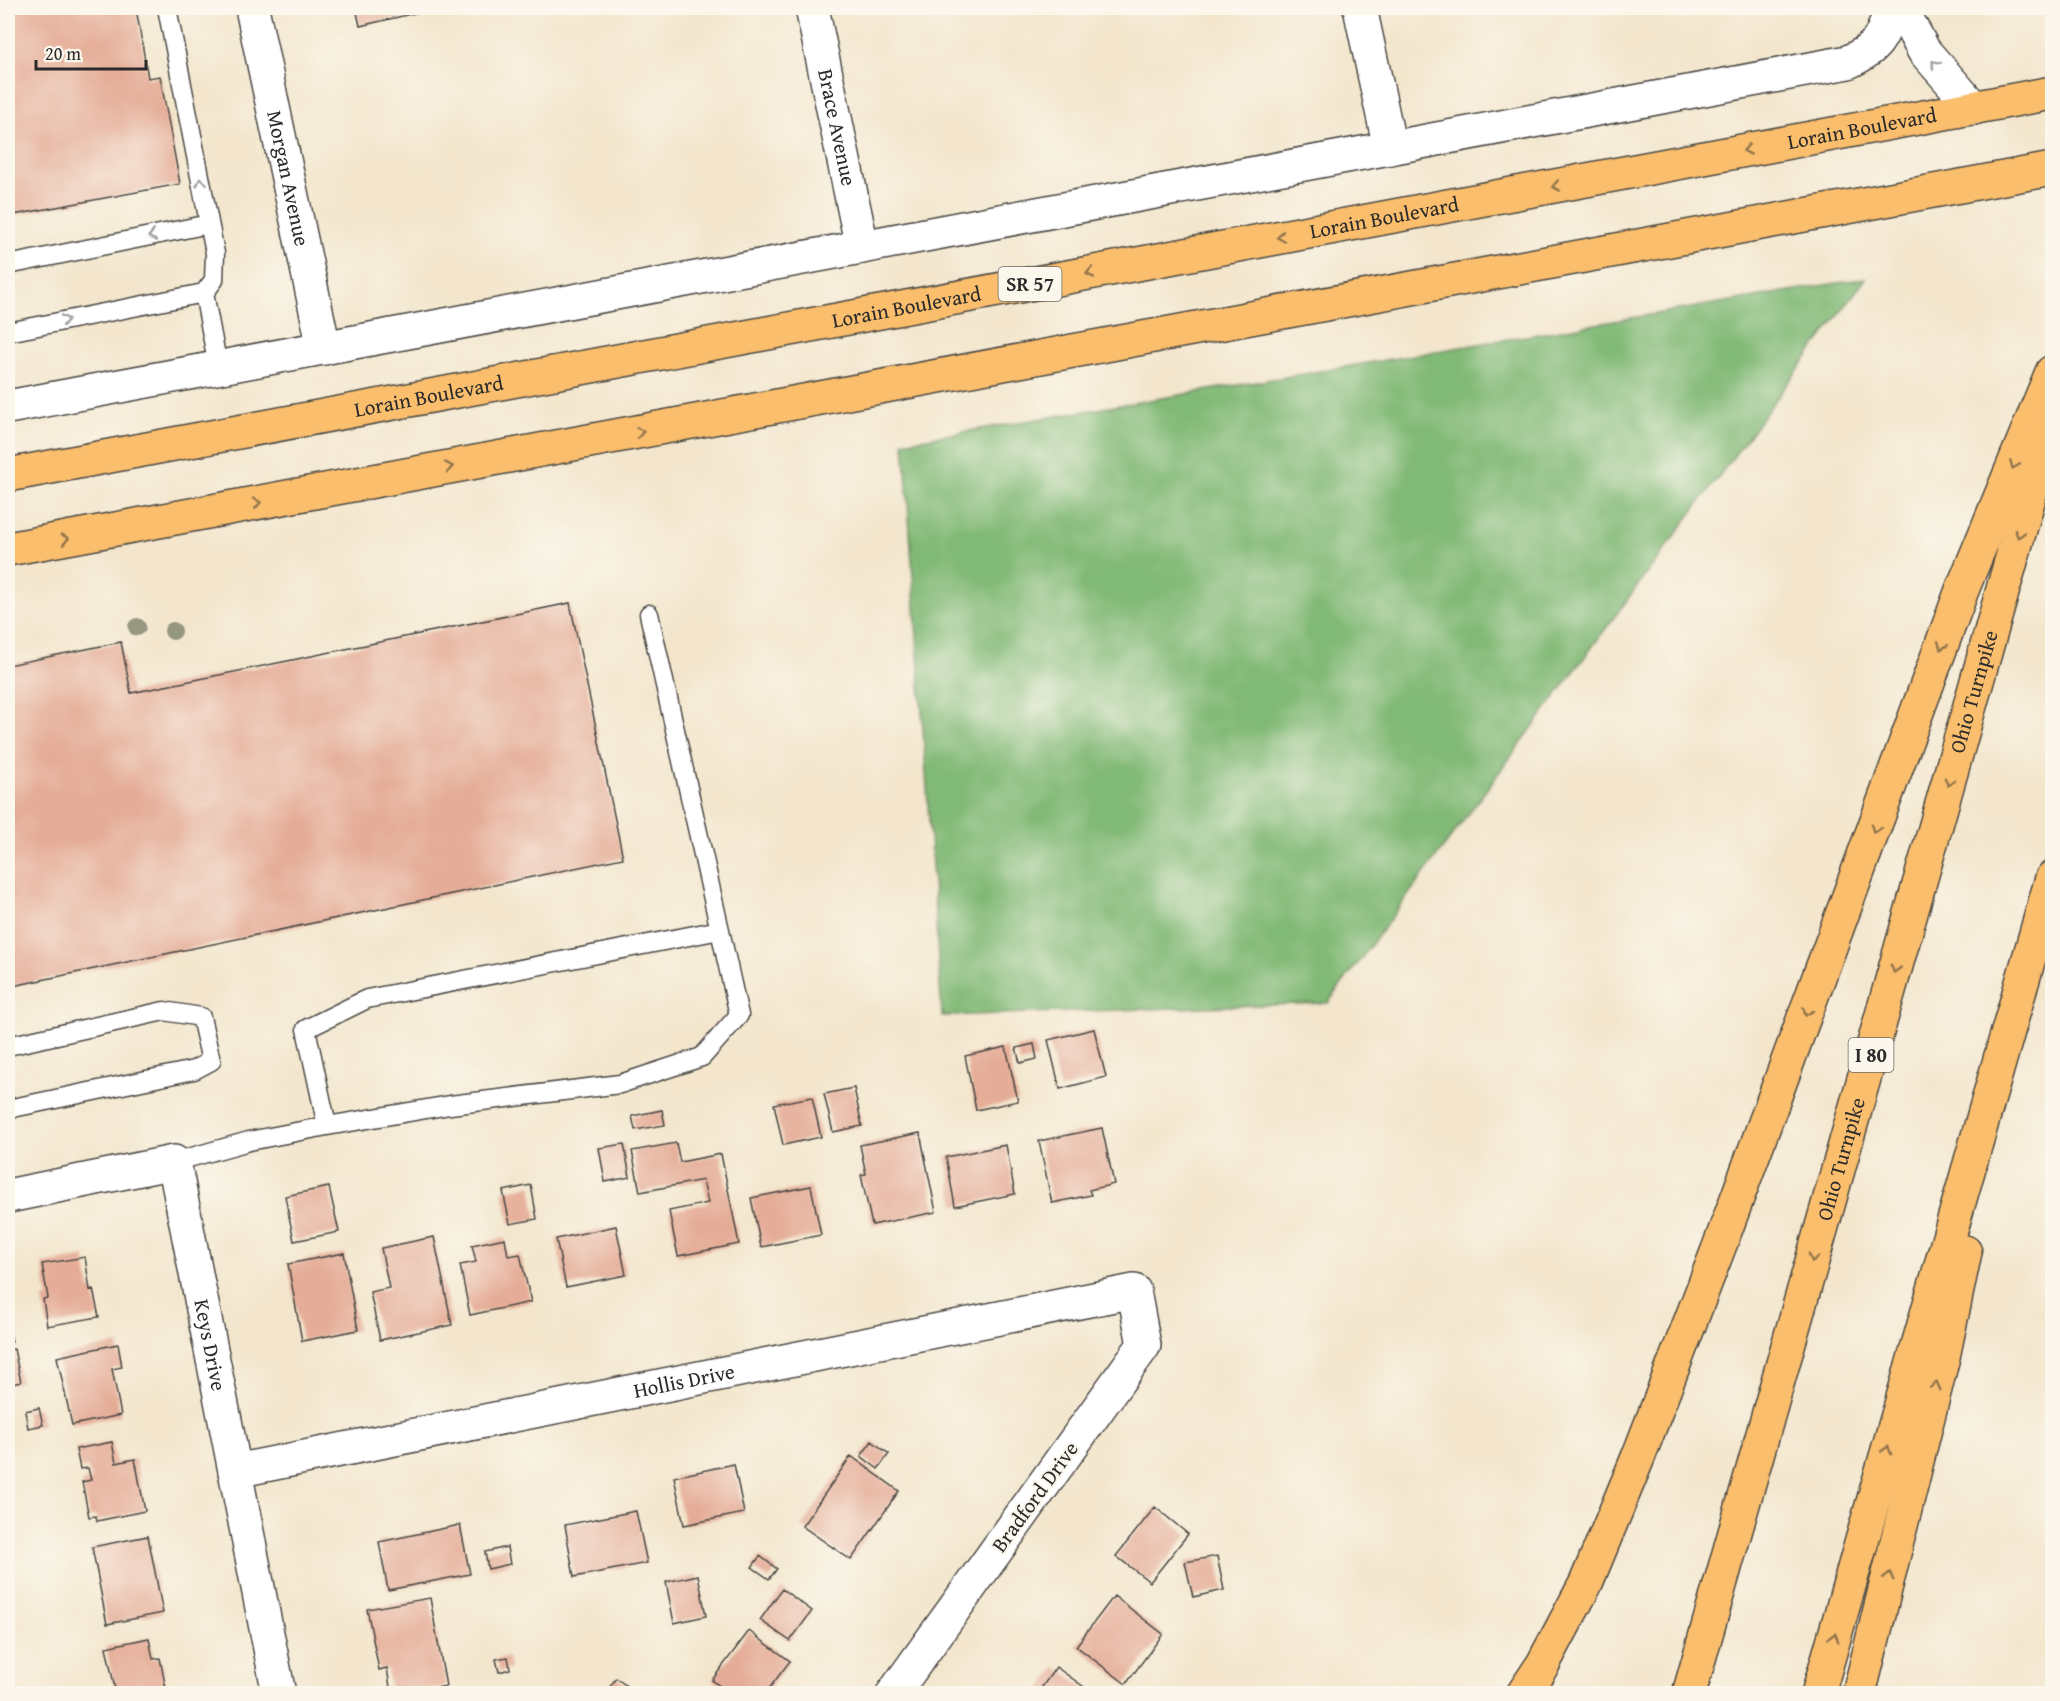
<svg xmlns="http://www.w3.org/2000/svg" width="2060" height="1701" viewBox="0 0 2060 1701" font-family="'Gentium Book Plus',serif">
  <style>
    .forest { fill: #81b976; stroke: #567250; stroke-width: 1.5 }
    .building { fill: #e5ad98 }
    .lines { fill: none; stroke-linecap: round; stroke-linejoin: round }
    .service-casing { stroke: #494743; stroke-width: 21 }
    .minor-casing { stroke: #494743; stroke-width: 36 }
    .trunk-casing { stroke: #494743; stroke-width: 36 }
    .motorway-casing { stroke: #494743; stroke-width: 36 }
    .service { stroke: #fff; stroke-width: 18 }
    .minor { stroke: #fff; stroke-width: 33 }
    .trunk { stroke: #fabe6d; stroke-width: 33 }
    .motorway { stroke: #fabe6d; stroke-width: 33 }
    .tree { fill: #969781 }
    .oneway { stroke: #a0a0a0 }
    .oneway2 { stroke: #92744c }
    .labels { text-anchor: middle; stroke-width: 4.5; stroke-linejoin: round; paint-order: stroke }
    .shield { fill: #fbf7ec; stroke: #696865; stroke-width: 1.5 }
    .shield-label { font-size: 20px; font-weight: bold; fill: #2b2b2b }
    .street-label { font-size: 21px; fill: #2b2b2b; stroke: #fbf7ec }
  </style>
  <rect width="100%" height="100%" fill="#fbf7ec"/>
  <filter id="ink" filterUnits="userSpaceOnUse"><feTurbulence type="fractalNoise" baseFrequency=".0167" numOctaves="2"/><feDisplacementMap in="SourceGraphic" scale="12" xChannelSelector="R" yChannelSelector="G"/><feConvolveMatrix kernelMatrix="1 2 1 2 8 2 1 2 1" color-interpolation-filters="sRGB"/></filter>
  <filter id="wash" filterUnits="userSpaceOnUse"><feTurbulence type="fractalNoise" baseFrequency=".008" numOctaves="4" result="noise"/><feDisplacementMap in="SourceGraphic" scale="24" xChannelSelector="R" yChannelSelector="G"/><feGaussianBlur stdDeviation="1.35" result="paint"/><feColorMatrix in="noise" values="0 0 0 0 0 0 0 0 0 0 0 0 0 0 0 0 0 1.4 0 .05"/><feComposite in="paint" operator="in"/></filter>
  <g filter="url(#wash)">
    <rect width="100%" height="100%" fill="#f3e6cd"/>
    <path class="forest" d="M 1866,278 L 1328,1003 L 942,1016 L 904,442 Z"/>
    <g id="blocks">
      <path class="building" d="M 8,8 L 136,8 L 148,78 L 160,76 L 180,184 L 8,216 Z
        M 356,8 L 428,8 L 428,10 L 360,26 Z
        M 570,603 L 623,858 L 8,987 L 8,665 L 121,642 L 131,693 Z
        M 1094,1029 L 1106,1077 L 1060,1089 L 1048,1040 Z
        M 1034,1044 L 1037,1059 L 1020,1063 L 1016,1048 Z
        M 1006,1047 L 1018,1101 L 976,1110 L 965,1056 Z
        M 854,1088 L 862,1126 L 833,1132 L 824,1094 Z
        M 812,1097 L 821,1137 L 783,1145 L 774,1104 Z
        M 662,1110 L 665,1125 L 635,1130 L 632,1116 Z
        M 1102,1128 L 1114,1184 L 1089,1190 L 1091,1195 L 1052,1203 L 1039,1141 Z
        M 920,1133 L 936,1212 L 872,1225 L 861,1175 L 866,1174 L 860,1145 Z
        M 676,1143 L 680,1162 L 721,1154 L 739,1244 L 678,1256 L 669,1211 L 708,1203 L 703,1180 L 640,1192 L 632,1151 Z
        M 624,1144 L 630,1177 L 605,1182 L 599,1148 Z
        M 1006,1145 L 1015,1194 L 955,1206 L 946,1157 Z
        M 531,1185 L 537,1219 L 510,1224 L 503,1191 Z
        M 811,1186 L 821,1235 L 761,1247 L 751,1198 Z
        M 329,1187 L 339,1232 L 294,1241 L 285,1196 Z
        M 616,1226 L 626,1275 L 566,1287 L 556,1239 Z
        M 434,1237 L 452,1325 L 380,1340 L 370,1292 L 389,1288 L 381,1248 Z
        M 505,1238 L 508,1256 L 520,1254 L 531,1302 L 470,1315 L 460,1265 L 476,1262 L 472,1245 Z
        M 344,1253 L 358,1330 L 302,1341 L 288,1264 Z
        M 85,1257 L 90,1290 L 93,1289 L 99,1317 L 47,1326 L 43,1299 L 48,1298 L 42,1264 Z
        M 8,1322 L 12,1342 L 8,1343 Z
        M 118,1344 L 122,1367 L 112,1369 L 121,1415 L 72,1425 L 57,1357 Z
        M 14,1349 L 21,1382 L 8,1385 L 8,1350 Z
        M 39,1408 L 43,1425 L 28,1428 L 25,1411 Z
        M 872,1441 L 889,1454 L 878,1469 L 861,1456 Z
        M 112,1442 L 116,1463 L 135,1459 L 145,1511 L 97,1521 L 96,1516 L 89,1517 L 82,1482 L 91,1480 L 88,1468 L 80,1469 L 76,1449 Z
        M 851,1456 L 899,1491 L 851,1560 L 802,1526 Z
        M 734,1464 L 744,1513 L 684,1525 L 674,1477 Z
        M 1155,1507 L 1188,1534 L 1150,1582 L 1116,1556 Z
        M 636,1511 L 647,1563 L 574,1577 L 565,1525 Z
        M 460,1525 L 470,1574 L 388,1590 L 379,1542 Z
        M 148,1536 L 163,1613 L 107,1624 L 92,1547 Z
        M 507,1547 L 510,1564 L 488,1569 L 485,1552 Z
        M 760,1556 L 777,1569 L 769,1579 L 752,1567 Z
        M 1217,1556 L 1224,1590 L 1193,1597 L 1185,1562 Z
        M 698,1575 L 706,1616 L 674,1623 L 666,1582 Z
        M 782,1589 L 812,1611 L 790,1641 L 760,1620 Z
        M 1114,1596 L 1163,1634 L 1126,1684 L 1076,1646 Z
        M 430,1598 L 446,1686 L 406,1694 L 391,1694 L 387,1668 L 379,1670 L 367,1609 Z
        M 749,1631 L 790,1661 L 765,1694 L 730,1694 L 712,1680 Z
        M 149,1638 L 153,1659 L 160,1658 L 167,1694 L 116,1694 L 106,1647 Z
        M 508,1657 L 510,1669 L 499,1672 L 496,1659 Z
        M 1056,1667 L 1094,1694 L 1037,1694 Z
        M 616,1678 L 632,1690 L 629,1694 L 609,1694 L 607,1691 Z"/>
    </g>
  </g>
  <g filter="url(#ink)">
    <use href="#blocks" fill-opacity="0" stroke="#494743" stroke-width="1.5"/>
    <g class="lines">
      <g class="service-casing">
        <path id="service" d="M 8,265 L 209,224
          M 204,293 L 218,367
          M 8,332 L 204,293 L 214,280 L 215,253 L 167,8
          M 8,1046 L 164,1011 L 201,1017 L 211,1061 L 194,1070 L 8,1109
          M 327,1126 L 306,1029 L 367,999 L 720,930
          M 174,1162 L 249,1141 L 327,1126 L 450,1105 L 620,1084 L 702,1057 L 739,1015 L 649,614"/>
      </g>
      <g class="minor-casing">
        <g id="minor">
          <path id="s1" d="M 252,8 L 324,348"/>
          <path id="s2" d="M 812,8 L 862,247"/>
          <path d="M 1360,8 L 1390,148"/>
          <path d="M 1901,8 L 1924,51 L 1974,108"/>
          <path d="M 8,407 L 1848,62 C 1878,48 1882,39 1891,8"/>
          <path id="s3" d="M 8,1196 L 174,1162 L 279,1694"/>
          <path id="s4" d="M 235,1471 L 1134,1291 L 1144,1345 L 893,1694"/>
        </g>
      </g>
      <g class="trunk-casing">
        <g id="trunk">
          <path id="s5" d="M 8,475 L 2052,93"/>
          <path d="M 8,549 L 2052,169"/>
        </g>
      </g>
      <g class="motorway-casing">
        <g id="motorway">
          <path d="M 1523,1694 L 1543,1664 L 1586,1583 L 1639,1455 L 1721,1242 L 1962,590 L 2052,372"/>
          <path id="s6" d="M 1689,1694 L 2050,424"/>
          <path d="M 1818,1694 L 2052,878"/>
          <path d="M 1859,1694 L 1943,1357 L 1965,1252"/>
        </g>
      </g>
      <use href="#service" class="service"/>
      <use href="#minor" class="minor"/>
      <use href="#trunk" class="trunk"/>
      <use href="#motorway" class="motorway"/>
    </g>
    <g class="tree">
      <circle cx="137" cy="627" r="9"/>
      <circle cx="173" cy="631" r="9"/>
    </g>
    <defs><path id="oneway-chevron" d="M-2-3.5L2.5 0L-2 3.5" fill="none" stroke-width="1.6" stroke-linecap="round" stroke-linejoin="round" transform="scale(1.5)"/></defs>
    <g class="oneway">
      <use href="#oneway-chevron" transform="translate(1935 64) rotate(-131)"/>
      <use href="#oneway-chevron" transform="translate(201 182) rotate(-101)"/>
      <use href="#oneway-chevron" transform="translate(152 236) rotate(169)"/>
      <use href="#oneway-chevron" transform="translate(65 320) rotate(-11)"/>
    </g>
    <g class="oneway2">
      <use href="#oneway-chevron" transform="translate(1747 150) rotate(169)"/>
      <use href="#oneway-chevron" transform="translate(1556 186) rotate(169)"/>
      <use href="#oneway-chevron" transform="translate(1281 237) rotate(169)"/>
      <use href="#oneway-chevron" transform="translate(1090 273) rotate(169)"/>
      <use href="#oneway-chevron" transform="translate(640 432) rotate(-11)"/>
      <use href="#oneway-chevron" transform="translate(2014 465) rotate(113)"/>
      <use href="#oneway-chevron" transform="translate(449 467) rotate(-11)"/>
      <use href="#oneway-chevron" transform="translate(257 503) rotate(-11)"/>
      <use href="#oneway-chevron" transform="translate(2019 534) rotate(106)"/>
      <use href="#oneway-chevron" transform="translate(65 539) rotate(-11)"/>
      <use href="#oneway-chevron" transform="translate(1942 646) rotate(110)"/>
      <use href="#oneway-chevron" transform="translate(1949 782) rotate(106)"/>
      <use href="#oneway-chevron" transform="translate(1875 829) rotate(110)"/>
      <use href="#oneway-chevron" transform="translate(1895 969) rotate(106)"/>
      <use href="#oneway-chevron" transform="translate(1807 1012) rotate(110)"/>
      <use href="#oneway-chevron" transform="translate(1813 1258) rotate(106)"/>
      <use href="#oneway-chevron" transform="translate(1936 1386) rotate(-76)"/>
      <use href="#oneway-chevron" transform="translate(1887 1450) rotate(-74)"/>
      <use href="#oneway-chevron" transform="translate(1889 1576) rotate(-76)"/>
      <use href="#oneway-chevron" transform="translate(1834 1637) rotate(-74)"/>
    </g>
  </g>
  <g class="labels">
    <g class="shield">
      <rect x="998.5" y="267" width="63" height="34" rx="4.5"/>
      <rect x="1848.5" y="1038" width="45" height="34" rx="4.5"/>
    </g>
    <g class="shield-label">
      <text x="1030" y="291">SR 57</text>
      <text x="1871" y="1062">I 80</text>
    </g>
    <g class="street-label">
      <text dy="7" stroke="none"><textPath href="#s2" startOffset="122">Brace Avenue</textPath></text>
      <text dy="7" stroke="none"><textPath href="#s5" startOffset="1886">Lorain Boulevard</textPath></text>
      <text dy="7" stroke="none"><textPath href="#s1" startOffset="174">Morgan Avenue</textPath></text>
      <text dy="7" stroke="none"><textPath href="#s5" startOffset="1400">Lorain Boulevard</textPath></text>
      <text dy="7" stroke="none"><textPath href="#s5" startOffset="914">Lorain Boulevard</textPath></text>
      <text dy="7" stroke="none"><textPath href="#s5" startOffset="428">Lorain Boulevard</textPath></text>
      <text dy="7" stroke="none"><textPath href="#s6" startOffset="1042">Ohio Turnpike</textPath></text>
      <text dy="7" stroke="none"><textPath href="#s6" startOffset="556">Ohio Turnpike</textPath></text>
      <text dy="7" stroke="none"><textPath href="#s3" startOffset="356">Keys Drive</textPath></text>
      <text dy="7" stroke="none"><textPath href="#s4" startOffset="458">Hollis Drive</textPath></text>
      <text transform="translate(1035 1497) rotate(-54)" y="7">Bradford Drive</text>
    </g>
  </g>
  <rect width="2060" height="1701" fill="none" stroke="#fbf7ec" stroke-width="30"/>
  <path d="M36 60v9h110v-9" fill="none" stroke="#2b2b2b" stroke-width="3"/>
  <text x="45" y="60" font-size="18" fill="#2b2b2b" stroke="#fbf7ec" stroke-width="4.5" paint-order="stroke">20 m</text>
</svg>
